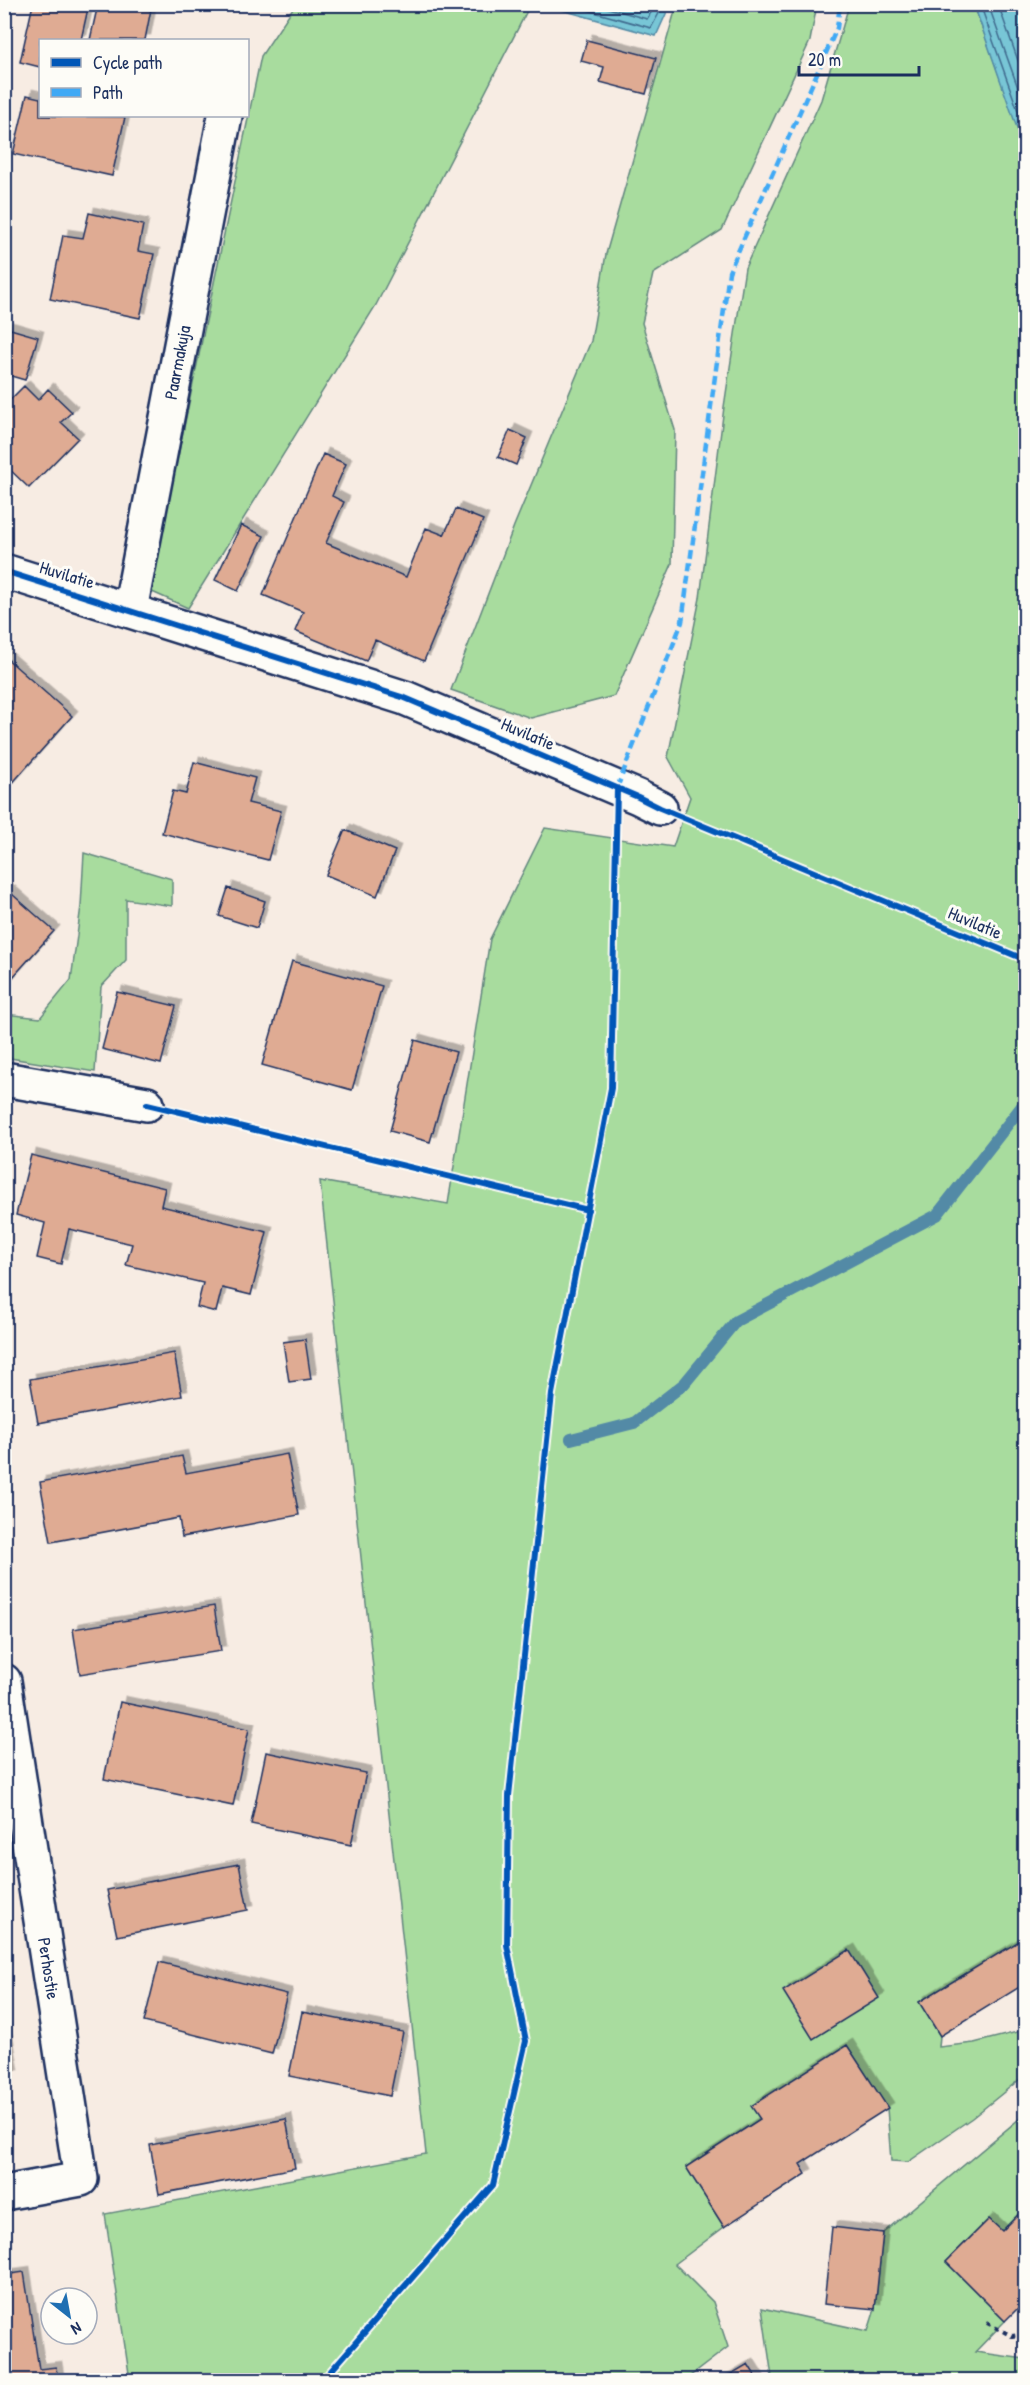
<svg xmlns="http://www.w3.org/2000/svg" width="1030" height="2385" viewBox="0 0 1030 2385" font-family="'Patrick Hand',sans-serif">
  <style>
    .green { fill: #a8dc9e; stroke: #62867e; stroke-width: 1.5 }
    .water { fill: #78c6d6; stroke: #538aa6; stroke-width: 1.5 }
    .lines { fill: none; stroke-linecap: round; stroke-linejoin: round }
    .shore { stroke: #406b8e; stroke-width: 1.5 }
    .stream { stroke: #538aa6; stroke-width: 12 }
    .building { fill: #dfab93; stroke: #1b2f5e; stroke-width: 1.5; filter: url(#shadow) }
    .street-casing { stroke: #1b2f5e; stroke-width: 38 }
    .path { stroke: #1b2f5e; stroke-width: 4; stroke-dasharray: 4.5 4.5; stroke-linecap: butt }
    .street { stroke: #fdfcf7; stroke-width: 33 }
    .quiet { stroke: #3fa9f5; stroke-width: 4.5; stroke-dasharray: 9 4.5; stroke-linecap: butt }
    .cycleway-casing { stroke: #fdfcf7; stroke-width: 10 }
    .cycleway { stroke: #0057b8; stroke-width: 6 }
    .labels { text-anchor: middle; stroke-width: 6; stroke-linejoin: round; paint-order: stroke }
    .street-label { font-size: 18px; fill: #1b2f5e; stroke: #fdfcf7 }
  </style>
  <defs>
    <filter id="shadow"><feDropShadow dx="5.5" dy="-5.5" stdDeviation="0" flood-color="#0004"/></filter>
  </defs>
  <rect width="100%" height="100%" fill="#f7ece3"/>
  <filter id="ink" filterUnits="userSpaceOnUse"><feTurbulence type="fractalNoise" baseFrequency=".0167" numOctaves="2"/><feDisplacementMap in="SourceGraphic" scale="12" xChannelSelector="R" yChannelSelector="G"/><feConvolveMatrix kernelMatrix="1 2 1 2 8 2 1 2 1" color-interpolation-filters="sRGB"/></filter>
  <g filter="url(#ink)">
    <path class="green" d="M 677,4 L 817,5 L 810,41 L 722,230 L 653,274 L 642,323 L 675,430 L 672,564 L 614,696 L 531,718 L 451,690 L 514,526 L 591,341 L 606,254 Z
      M 295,5 L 530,5 L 376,305 L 188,608 L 150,591 L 261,56 Z
      M 849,5 L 974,5 L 1026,151 L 1026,1937 L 919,2002 L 940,2036 L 939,2047 L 974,2043 L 1025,2030 L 1025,2075 L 972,2118 L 908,2162 L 891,2161 L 887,2108 L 847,2045 L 752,2106 L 760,2119 L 686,2167 L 724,2227 L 675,2264 L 713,2302 L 728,2347 L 685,2380 L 130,2380 L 105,2214 L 426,2154 L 320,1181 L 448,1204 L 490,939 L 545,828 L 673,847 L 690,797 L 668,757 L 700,598 L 724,407 L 745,268 L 821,100 Z
      M 84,853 L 172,879 L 172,906 L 126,899 L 126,960 L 101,987 L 95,1072 L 4,1057 L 5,1014 L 40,1018 L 71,980 L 81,906 Z
      M 1025,2114 L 1025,2207 L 1002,2231 L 989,2219 L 946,2262 L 1005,2321 L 975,2352 L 1025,2359 L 1025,2380 L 779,2380 L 772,2377 L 762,2308 L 868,2331 L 875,2309 L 883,2233 Z"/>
    <path class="water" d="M 544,5 L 670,5 L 656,36 Z
      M 974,5 L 1025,5 L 1025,151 Z"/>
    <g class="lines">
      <path class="shore" d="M 566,4 L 651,28 L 664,4
        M 594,4 L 647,19 L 656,4
        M 980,4 L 1026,133
        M 988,4 L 1026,110
        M 998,4 L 1026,83"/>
      <path class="stream" d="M 571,1439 L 634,1423 L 684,1384 L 736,1321 L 937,1215 L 1026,1101"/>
    </g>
    <path class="building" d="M 33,4 L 89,4 L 81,40 L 40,40 L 40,67 L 20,62 Z
      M 98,4 L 152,4 L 145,40 L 90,40 Z
      M 587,40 L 656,58 L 646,94 L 600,82 L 604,67 L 581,61 Z
      M 27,95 L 40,98 L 40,116 L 125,117 L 112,176 L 13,154 Z
      M 89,213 L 143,225 L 138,251 L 154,254 L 140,318 L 50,299 L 63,235 L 83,238 Z
      M 7,328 L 38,337 L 25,380 L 4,374 L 4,336 Z
      M 24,386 L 38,400 L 48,389 L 72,412 L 61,422 L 78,438 L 29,488 L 4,464 L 4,406 Z
      M 510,430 L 527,438 L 516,465 L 498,457 Z
      M 323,454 L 346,464 L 332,496 L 344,502 L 326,543 L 406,577 L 426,528 L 444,535 L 456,509 L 483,520 L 424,661 L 375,640 L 366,661 L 295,631 L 303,612 L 263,595 Z
      M 241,525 L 264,536 L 238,591 L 215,580 Z
      M 4,656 L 72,716 L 8,788 L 4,785 Z
      M 194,762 L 255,778 L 248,803 L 281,811 L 268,860 L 162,833 L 173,791 L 186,794 Z
      M 345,830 L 395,851 L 377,896 L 326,875 Z
      M 4,887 L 54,931 L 4,987 Z
      M 228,888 L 265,901 L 257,928 L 219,916 Z
      M 292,961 L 382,986 L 352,1090 L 262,1065 Z
      M 117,992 L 176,1006 L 161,1064 L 102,1049 Z
      M 415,1040 L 456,1052 L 430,1142 L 390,1131 Z
      M 31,1155 L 165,1188 L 161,1206 L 267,1232 L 251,1295 L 222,1288 L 216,1312 L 197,1307 L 203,1283 L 126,1265 L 132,1244 L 69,1229 L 61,1264 L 37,1258 L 45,1223 L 16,1215 Z
      M 305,1339 L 311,1379 L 289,1382 L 283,1342 Z
      M 174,1353 L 182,1396 L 38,1423 L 30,1379 Z
      M 287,1454 L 299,1515 L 182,1537 L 179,1518 L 51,1542 L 40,1482 L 182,1456 L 186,1473 Z
      M 214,1606 L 221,1651 L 80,1674 L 73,1629 Z
      M 120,1702 L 249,1729 L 233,1806 L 104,1779 Z
      M 266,1752 L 366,1773 L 351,1845 L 251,1824 Z
      M 239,1864 L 248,1910 L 117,1936 L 107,1890 Z
      M 1026,1937 L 1026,1983 L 940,2036 L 919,2002 Z
      M 849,1950 L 879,1998 L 813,2039 L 783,1991 Z
      M 159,1962 L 287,1994 L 272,2054 L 144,2022 Z
      M 302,2012 L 403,2032 L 390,2096 L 289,2076 Z
      M 4,2026 L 13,2075 L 4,2077 Z
      M 847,2045 L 888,2108 L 800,2164 L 806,2174 L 724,2227 L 686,2167 L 760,2119 L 751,2106 Z
      M 286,2119 L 295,2168 L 159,2194 L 150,2145 Z
      M 1026,2207 L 1026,2300 L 1005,2321 L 946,2262 L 989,2219 L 1002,2231 Z
      M 832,2227 L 883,2233 L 875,2309 L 824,2304 Z
      M 24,2272 L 39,2369 L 56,2367 L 58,2380 L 4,2380 L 4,2275 Z
      M 748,2364 L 758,2380 L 721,2380 Z"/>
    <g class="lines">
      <g class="street-casing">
        <g id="street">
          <path d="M 4,571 L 405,698 L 638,797 L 660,808"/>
          <path id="s1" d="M 130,610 L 225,116"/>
          <path d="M 4,1079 L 147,1104"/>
          <path id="s2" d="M 4,1681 L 81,2179 L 4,2193"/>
        </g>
      </g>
      <path class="path" d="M 987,2323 L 1012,2336 L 1026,2334"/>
      <use href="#street" class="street"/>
      <path class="quiet" d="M 617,788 L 682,622 L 729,272 L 837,28 L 840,4"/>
      <g class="cycleway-casing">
        <path id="cycleway" d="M 4,571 L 405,698 L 638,797 L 660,808 L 1026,960
          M 147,1104 L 588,1210
          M 323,2380 L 493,2185 L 526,2041 L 507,1945 L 509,1796 L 552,1394 L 611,1088 L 617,788"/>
      </g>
      <use href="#cycleway" class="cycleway"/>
    </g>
  </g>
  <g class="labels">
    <g class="street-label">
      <text dy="6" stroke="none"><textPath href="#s1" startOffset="252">Paarmakuja</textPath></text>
      <text transform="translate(67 575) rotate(17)" y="6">Huvilatie</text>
      <text transform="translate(528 734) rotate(23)" y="6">Huvilatie</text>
      <text transform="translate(975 923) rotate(23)" y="6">Huvilatie</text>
      <text dy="6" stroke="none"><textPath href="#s2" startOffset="291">Perhostie</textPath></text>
    </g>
  </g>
  <rect width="1030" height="2385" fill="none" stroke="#fdfcf7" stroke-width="24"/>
  <rect x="12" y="12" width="1006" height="2361" fill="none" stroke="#1b2f5e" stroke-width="2" filter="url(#ink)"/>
  <rect x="39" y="39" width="210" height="78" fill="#fdfcf7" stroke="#a3aaba" stroke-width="1.5"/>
  <rect x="51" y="58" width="30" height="9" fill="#0057b8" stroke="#a3aaba" stroke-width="1.5"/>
  <text x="93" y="69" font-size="18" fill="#1b2f5e">Cycle path</text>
  <rect x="51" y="88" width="30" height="9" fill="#3fa9f5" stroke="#a3aaba" stroke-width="1.5"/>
  <text x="93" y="99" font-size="18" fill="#1b2f5e">Path</text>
  <g transform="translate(69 2316) rotate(149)"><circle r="28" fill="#fdfcf7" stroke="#a3aaba" stroke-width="1.5"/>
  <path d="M0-4.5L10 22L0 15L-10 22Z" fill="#1f6fb2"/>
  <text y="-9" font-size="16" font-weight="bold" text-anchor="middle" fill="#1b2f5e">N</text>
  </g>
  <path d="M799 66v9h120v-9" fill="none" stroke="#1b2f5e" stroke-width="3"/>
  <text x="808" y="66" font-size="18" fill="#1b2f5e" stroke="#fdfcf7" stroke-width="4.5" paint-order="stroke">20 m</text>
</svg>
